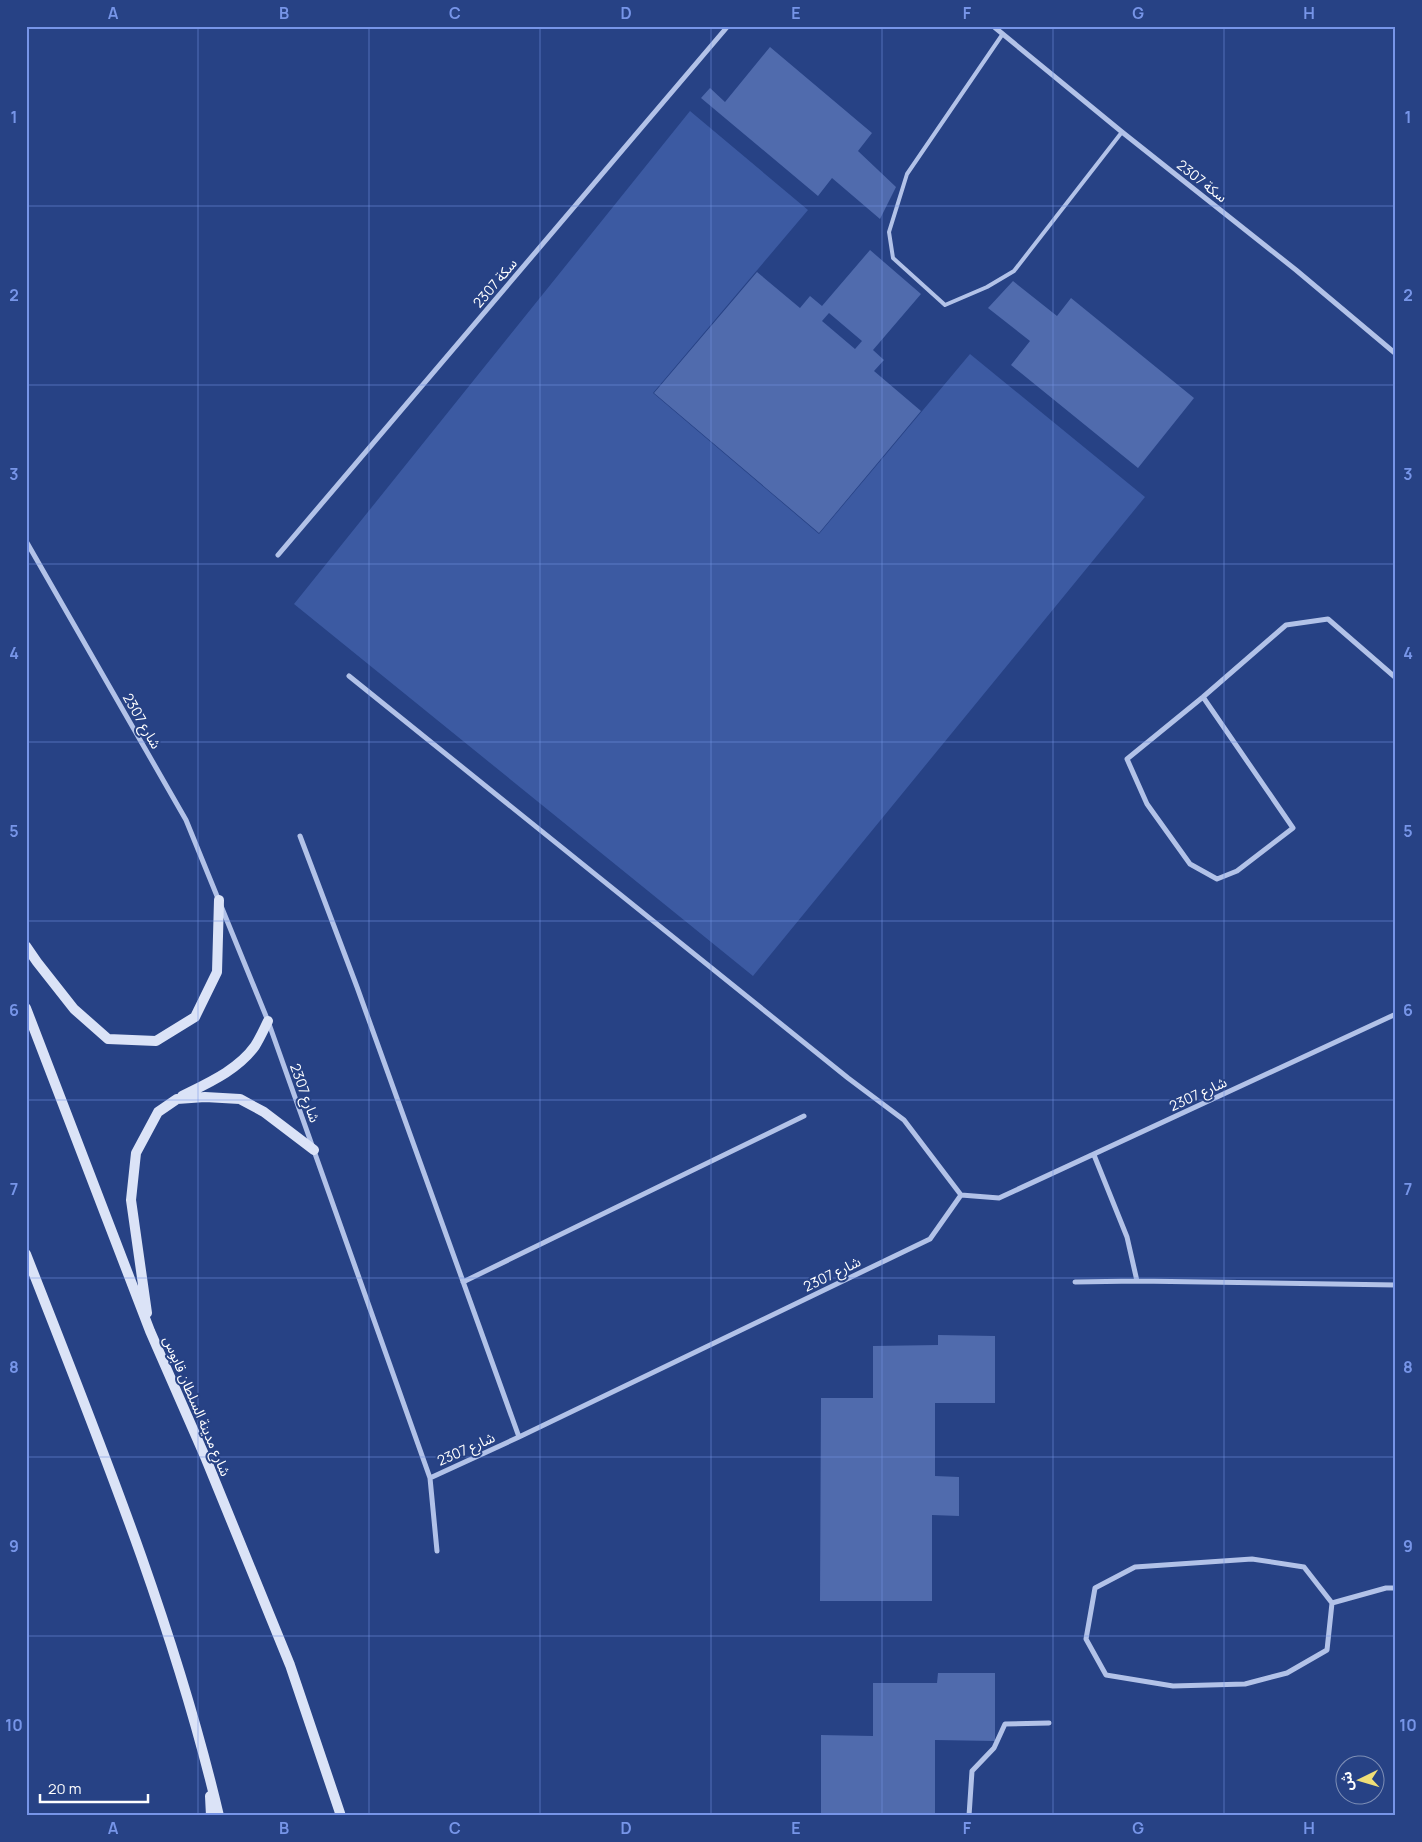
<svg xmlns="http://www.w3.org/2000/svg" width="1422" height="1842" viewBox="0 0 1422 1842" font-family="Manrope,'Noto Sans Arabic',sans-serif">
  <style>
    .green { fill: #3c5aa2 }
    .building { fill: #506bad; fill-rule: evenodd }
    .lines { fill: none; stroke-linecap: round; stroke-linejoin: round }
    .service { stroke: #b2c2e8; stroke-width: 4 }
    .minor { stroke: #b2c2e8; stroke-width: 5 }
    .secondary { stroke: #dbe3f7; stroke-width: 10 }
    .grid { fill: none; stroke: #7795e8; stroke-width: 1; stroke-opacity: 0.55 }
    .labels { text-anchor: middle; stroke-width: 4; stroke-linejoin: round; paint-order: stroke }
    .street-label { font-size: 14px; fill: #fff; stroke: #274285 }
    .neatline { fill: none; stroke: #7795e8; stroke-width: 2 }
    .grid-label { font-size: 16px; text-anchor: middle; font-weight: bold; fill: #7795e8 }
  </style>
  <rect width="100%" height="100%" fill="#274285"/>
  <path class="green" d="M 690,111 L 808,210 L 653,393 L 819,534 L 970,354 L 1145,497 L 753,976 L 294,604 Z"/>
  <path class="building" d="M 770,47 L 872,133 L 858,151 L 896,187 L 880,219 L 832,178 L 818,196 L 701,98 L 710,88 L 725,102 Z
    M 870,250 L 921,294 L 873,350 L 884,360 L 874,371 L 921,411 L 819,533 L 654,393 L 757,272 L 800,308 L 810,296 L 822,306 ZM 829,313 L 862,341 L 855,349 L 822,321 Z
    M 1013,281 L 1057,316 L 1071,298 L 1194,398 L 1138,468 L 1011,365 L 1030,341 L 988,308 Z
    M 938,1335 L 995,1336 L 995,1403 L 935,1403 L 935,1476 L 959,1477 L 959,1516 L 932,1515 L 932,1601 L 820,1601 L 821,1398 L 873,1398 L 873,1346 L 938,1345 Z
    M 938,1673 L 995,1673 L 995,1741 L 935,1740 L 935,1816 L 821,1816 L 821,1735 L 873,1736 L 873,1683 L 937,1683 Z"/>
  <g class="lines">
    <path class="service" d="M 1002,35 L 907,174 L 889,232 L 893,258 L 945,305 L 987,287 L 1014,271 L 1122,132"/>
    <path class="minor" d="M 993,26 L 1122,132 L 1296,270 L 1396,354
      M 26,541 L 186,820 L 268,1021 L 430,1478 L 437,1551
      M 278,555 L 728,26
      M 349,676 L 848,1078 L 904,1120 L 961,1195
      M 1203,697 L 1293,828 L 1237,871 L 1217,879 L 1190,864 L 1147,804 L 1127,759 L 1203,697 L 1286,625 L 1328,619 L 1396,678
      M 300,836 L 357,987 L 519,1437
      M 1094,1155 L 1127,1237 L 1137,1281
      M 463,1282 L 804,1116
      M 1075,1282 L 1137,1281 L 1396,1285
      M 430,1478 L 519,1437 L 930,1239 L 961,1195 L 999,1198 L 1396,1014
      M 1252,1559 L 1304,1567 L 1332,1603 L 1327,1650 L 1287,1673 L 1245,1684 L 1173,1686 L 1106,1675 L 1086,1639 L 1095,1588 L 1135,1567 Z
      M 1332,1603 L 1386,1588 L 1396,1588
      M 969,1816 L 972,1771 L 994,1748 L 1005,1724 L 1049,1723"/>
    <path class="secondary" d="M 26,946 L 37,962 L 74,1009 L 108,1039 L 156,1041 L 195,1017 L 217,972 L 219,900
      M 26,1008 L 150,1331 L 206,1459 L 290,1665 L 341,1816
      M 182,1096 C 208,1083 238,1070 255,1046 C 260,1038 264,1029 268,1021
      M 26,1254 C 98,1438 174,1624 219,1816
      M 147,1313 L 131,1200 L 136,1153 L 158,1112 L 177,1099 L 205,1097 L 240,1099 L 264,1112 L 314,1150
      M 210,1796 L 211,1816"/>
  </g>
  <path class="grid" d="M 198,26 L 198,1816M 369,26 L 369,1816M 540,26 L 540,1816M 711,26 L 711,1816M 882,26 L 882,1816M 1053,26 L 1053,1816M 1224,26 L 1224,1816M 26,206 L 1396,206M 26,385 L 1396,385M 26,564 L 1396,564M 26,742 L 1396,742M 26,921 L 1396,921M 26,1100 L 1396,1100M 26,1278 L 1396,1278M 26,1457 L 1396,1457M 26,1636 L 1396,1636"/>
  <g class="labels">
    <g class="street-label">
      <text transform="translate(1202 181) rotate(38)" y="5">سكة 2307</text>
      <text transform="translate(495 283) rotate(-50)" y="5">سكة 2307</text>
      <text transform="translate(142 721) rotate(60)" y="5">2307 شارع</text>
      <text transform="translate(305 1093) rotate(70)" y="5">2307 شارع</text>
      <text transform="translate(1198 1094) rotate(-25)" y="5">2307 شارع</text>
      <text transform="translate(832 1274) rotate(-26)" y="5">2307 شارع</text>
      <text transform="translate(197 1406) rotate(67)" y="5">شارع مدينة السلطان قابوس</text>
      <text transform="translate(466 1449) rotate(-24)" y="5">2307 شارع</text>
    </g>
  </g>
  <rect width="1422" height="1842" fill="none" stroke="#274285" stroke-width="55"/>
  <g transform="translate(1360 1780) rotate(265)"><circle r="24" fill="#274285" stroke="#7d8eb6"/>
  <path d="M0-4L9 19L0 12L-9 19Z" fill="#f0df77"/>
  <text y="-8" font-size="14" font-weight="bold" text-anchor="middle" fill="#ffffff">ش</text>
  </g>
  <path d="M40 1794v8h108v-8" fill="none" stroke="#ffffff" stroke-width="2.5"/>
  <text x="48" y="1794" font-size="15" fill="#ffffff" stroke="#274285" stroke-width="4" paint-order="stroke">20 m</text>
  <rect x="28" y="28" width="1366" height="1786" class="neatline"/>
  <g class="grid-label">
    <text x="113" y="19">A</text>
    <text x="284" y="19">B</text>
    <text x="455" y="19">C</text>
    <text x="626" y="19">D</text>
    <text x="796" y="19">E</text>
    <text x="967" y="19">F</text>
    <text x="1138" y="19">G</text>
    <text x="1309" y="19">H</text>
    <text x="14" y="123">1</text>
    <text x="1408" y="123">1</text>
    <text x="14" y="301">2</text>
    <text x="1408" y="301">2</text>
    <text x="14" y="480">3</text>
    <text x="1408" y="480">3</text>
    <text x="14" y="659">4</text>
    <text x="1408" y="659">4</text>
    <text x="14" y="837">5</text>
    <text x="1408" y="837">5</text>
    <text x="14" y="1016">6</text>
    <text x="1408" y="1016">6</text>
    <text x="14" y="1195">7</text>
    <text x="1408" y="1195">7</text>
    <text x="14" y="1373">8</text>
    <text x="1408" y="1373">8</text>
    <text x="14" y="1552">9</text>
    <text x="1408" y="1552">9</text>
    <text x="14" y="1731">10</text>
    <text x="1408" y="1731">10</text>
    <text x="113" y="1834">A</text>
    <text x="284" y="1834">B</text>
    <text x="455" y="1834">C</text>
    <text x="626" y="1834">D</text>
    <text x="796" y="1834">E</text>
    <text x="967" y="1834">F</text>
    <text x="1138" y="1834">G</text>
    <text x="1309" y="1834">H</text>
  </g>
</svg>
